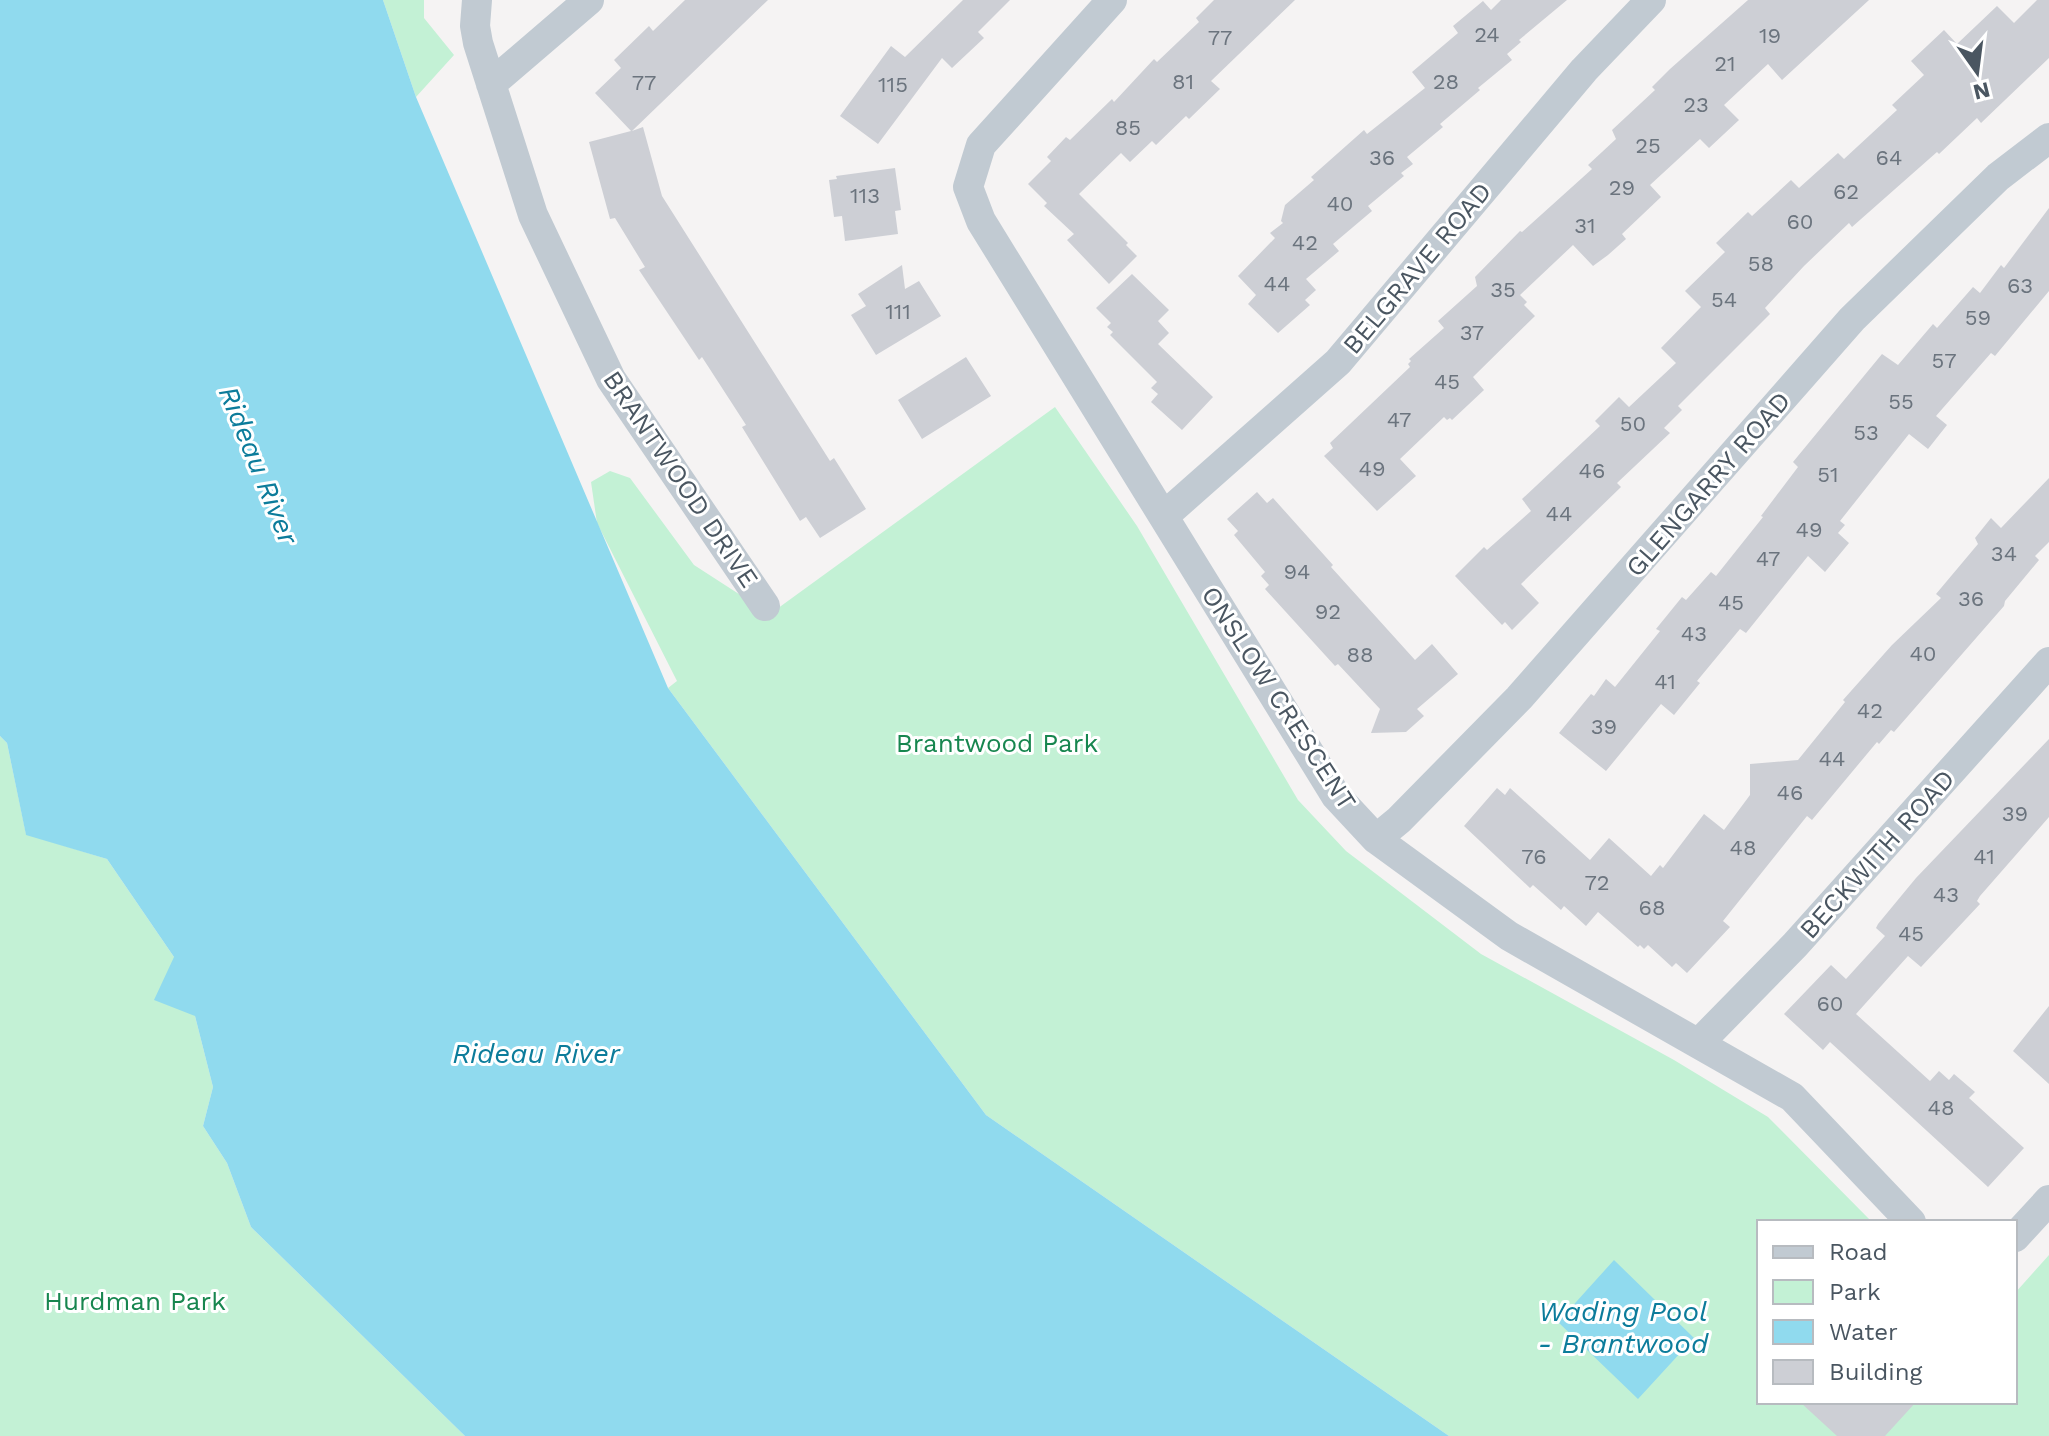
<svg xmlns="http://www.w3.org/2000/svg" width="2049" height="1436" viewBox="0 0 2049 1436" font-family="'Work Sans',sans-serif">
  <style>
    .green { fill: #c3f1d5 }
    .water { fill: #90daee }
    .building { fill: #cdcfd5 }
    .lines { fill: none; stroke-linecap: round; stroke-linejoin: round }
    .street { stroke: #c1cad2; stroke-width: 30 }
    .labels { text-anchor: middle; stroke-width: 6; stroke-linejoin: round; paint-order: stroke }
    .number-label { font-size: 22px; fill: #6b747e }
    .street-label { font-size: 26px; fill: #4a5661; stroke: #fff }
    .park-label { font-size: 26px; fill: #17864f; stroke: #fff }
    .water-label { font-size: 28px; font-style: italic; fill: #0c7c9b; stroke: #fff }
  </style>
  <rect width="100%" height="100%" fill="#f5f3f3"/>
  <path class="green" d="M 383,0 L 424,0 L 424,18 L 454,55 L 416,97 Z
    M 1055,407 L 1137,526 L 1298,800 L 1346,851 L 1481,954 L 1674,1060 L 1768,1117 L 1872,1222 L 1759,1222 L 1759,1402 L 2015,1402 L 2015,1293 L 2049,1255 L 2049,1436 L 1449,1436 L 986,1115 L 668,688 L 677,681 L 597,523 L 591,482 L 610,471 L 630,478 L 694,565 L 770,614 Z
    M 0,736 L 7,743 L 26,834 L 107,859 L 174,957 L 195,1016 L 213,1087 L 203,1126 L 227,1163 L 251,1227 L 465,1436 L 0,1436 Z"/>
  <path class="water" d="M 0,0 L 383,0 L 416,97 L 668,688 L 986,1115 L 1449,1436 L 465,1436 L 251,1227 L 227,1163 L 203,1126 L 213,1087 L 195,1016 L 154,1000 L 174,957 L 107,859 L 26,835 L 7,743 L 0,736 Z
    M 1614,1260 L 1694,1338 L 1638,1399 L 1558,1322 Z"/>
  <path class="building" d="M 685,0 L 768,0 L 632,131 L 643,127 L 662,196 L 830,461 L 834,458 L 866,509 L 820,538 L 806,517 L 800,521 L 742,427 L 746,425 L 702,357 L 699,360 L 639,270 L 645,267 L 615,218 L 610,219 L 589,142 L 631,131 L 595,93 L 621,68 L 614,60 L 649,26 L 653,31 Z
    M 963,0 L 1010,0 L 978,32 L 984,38 L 952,68 L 942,58 L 878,144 L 840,116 L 891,46 L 905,57 Z
    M 1214,0 L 1295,0 L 1211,81 L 1220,89 L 1189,119 L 1186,116 L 1156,145 L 1152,141 L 1130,162 L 1121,153 L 1079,194 L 1128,243 L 1126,245 L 1137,256 L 1109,284 L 1067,240 L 1074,234 L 1044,206 L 1047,203 L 1028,184 L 1051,161 L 1047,157 L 1066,137 L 1070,140 L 1112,99 L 1114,102 L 1154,59 L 1157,62 L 1199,22 L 1196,18 Z
    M 1501,0 L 1567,0 L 1519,40 L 1521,42 L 1507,54 L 1512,60 L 1478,88 L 1480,90 L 1440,124 L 1443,127 L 1407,157 L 1413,164 L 1401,173 L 1404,176 L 1368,206 L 1372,211 L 1333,244 L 1339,251 L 1306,279 L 1316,290 L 1305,300 L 1310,305 L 1278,333 L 1248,304 L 1256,295 L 1238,276 L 1275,238 L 1270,233 L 1283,223 L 1281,221 L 1285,205 L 1314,180 L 1311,177 L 1364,130 L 1367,134 L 1425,88 L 1412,72 L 1458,33 L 1453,26 L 1483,1 L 1491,10 Z
    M 1748,0 L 1869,0 L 1782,80 L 1768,64 L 1724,105 L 1739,120 L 1709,148 L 1700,139 L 1650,185 L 1661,197 L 1622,234 L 1626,239 L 1608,255 L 1593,266 L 1573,245 L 1520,295 L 1527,302 L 1524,305 L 1535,316 L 1473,377 L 1484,390 L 1452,420 L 1450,418 L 1447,420 L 1444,417 L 1400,459 L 1416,476 L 1377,511 L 1324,456 L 1333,448 L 1330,443 L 1410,367 L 1408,364 L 1411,361 L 1409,359 L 1444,328 L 1438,321 L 1477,286 L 1475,277 L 1520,231 L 1522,232 L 1592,169 L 1588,165 L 1616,139 L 1612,130 L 1655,90 L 1652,87 L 1670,69 Z
    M 2037,0 L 2049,0 L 2049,58 L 1981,123 L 1977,118 L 1939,154 L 1937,152 L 1852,227 L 1849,223 L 1804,266 L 1765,308 L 1770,314 L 1678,406 L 1682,410 L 1664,428 L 1670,433 L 1617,483 L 1621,487 L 1521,584 L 1539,603 L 1512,630 L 1505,622 L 1502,625 L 1455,576 L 1484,547 L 1487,550 L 1531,511 L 1522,499 L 1600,426 L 1595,421 L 1619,397 L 1629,407 L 1676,363 L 1661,348 L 1701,307 L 1685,291 L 1725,252 L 1716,243 L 1748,212 L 1752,216 L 1791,180 L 1799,188 L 1838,153 L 1844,159 L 1897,110 L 1892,105 L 1924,75 L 1911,61 L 1944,30 L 1957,44 L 1997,6 L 2014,23 Z
    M 895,168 L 901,210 L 895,211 L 898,234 L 845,241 L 842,216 L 834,217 L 829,180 L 837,179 L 836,176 Z
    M 2049,208 L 2049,291 L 1995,356 L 1991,353 L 1936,416 L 1947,425 L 1928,449 L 1909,434 L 1840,521 L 1845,525 L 1838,533 L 1849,543 L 1825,572 L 1808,556 L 1746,633 L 1740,629 L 1697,681 L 1700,683 L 1674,715 L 1661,704 L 1606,771 L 1559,733 L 1591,694 L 1594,696 L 1606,679 L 1615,687 L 1660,631 L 1656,629 L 1682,597 L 1686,600 L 1711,572 L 1716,576 L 1763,517 L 1761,516 L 1798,467 L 1793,462 L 1882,354 L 1898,365 L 1933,324 L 1937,328 L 1973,287 L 1980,293 L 2001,265 L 2004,268 Z
    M 902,265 L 905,289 L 919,281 L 941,316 L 876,355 L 851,315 L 866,306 L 858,294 Z
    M 1132,274 L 1169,310 L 1158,321 L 1169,333 L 1158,344 L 1213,397 L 1182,430 L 1151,402 L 1158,394 L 1151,388 L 1157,382 L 1110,335 L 1113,332 L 1107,327 L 1111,323 L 1096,308 Z
    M 966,357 L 991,396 L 922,439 L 898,400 Z
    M 2049,478 L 2049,542 L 2035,556 L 2039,560 L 2005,601 L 2004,606 L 1894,732 L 1891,730 L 1879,744 L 1877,742 L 1812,820 L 1807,816 L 1723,921 L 1730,927 L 1687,973 L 1676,963 L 1672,967 L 1648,945 L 1644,949 L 1640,945 L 1638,947 L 1598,912 L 1586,926 L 1564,906 L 1561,910 L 1533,885 L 1530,888 L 1464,826 L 1497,788 L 1505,795 L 1510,788 L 1590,860 L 1609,838 L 1651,876 L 1660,865 L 1663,868 L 1704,814 L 1724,830 L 1750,795 L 1750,764 L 1798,760 L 1845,702 L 1843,700 L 1892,645 L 1941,598 L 1936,594 L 1978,544 L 1975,538 L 1991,518 L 2001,528 Z
    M 1257,492 L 1267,503 L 1273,498 L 1333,565 L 1331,567 L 1415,660 L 1432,644 L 1458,674 L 1417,709 L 1424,716 L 1406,732 L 1371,733 L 1380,709 L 1338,664 L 1335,666 L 1265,589 L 1269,585 L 1261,576 L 1265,572 L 1234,535 L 1238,531 L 1227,519 Z
    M 2049,739 L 2049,817 L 1980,896 L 1977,901 L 1980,904 L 1921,967 L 1908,956 L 1856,1014 L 1930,1081 L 1939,1071 L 1949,1080 L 1954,1074 L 1975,1092 L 1969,1098 L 2024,1148 L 1988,1187 L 1830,1042 L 1823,1050 L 1784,1014 L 1831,965 L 1846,979 L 1885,936 L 1876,928 L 1878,924 L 1916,878 Z
    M 2049,1006 L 2049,1084 L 2013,1051 Z
    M 1800,1402 L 1916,1402 L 1885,1436 L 1837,1436 Z"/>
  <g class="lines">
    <path class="street" d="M 477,0 L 475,26 L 478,43 L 533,215 L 611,379 L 765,606
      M 1112,0 L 981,145 L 968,187 L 981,221 L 1336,796 L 1376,839 L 1509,936 L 1792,1097 L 1911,1222
      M 491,84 L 589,0
      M 1164,516 L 1338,362 L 1584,70 L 1651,0
      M 1376,839 L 1399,820 L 1519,698 L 1852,319 L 1998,177 L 2049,138
      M 1700,1042 L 1795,945 L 2049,662
      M 2015,1237 L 2049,1200"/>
  </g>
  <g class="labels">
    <g class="number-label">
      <text x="1487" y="42">24</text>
      <text x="1770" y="43">19</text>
      <text x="1220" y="45">77</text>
      <text x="1725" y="71">21</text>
      <text x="1183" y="89">81</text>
      <text x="1446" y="89">28</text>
      <text x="644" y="90">77</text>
      <text x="893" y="92">115</text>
      <text x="1696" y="112">23</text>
      <text x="1128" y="135">85</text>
      <text x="1648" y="153">25</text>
      <text x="1382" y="165">36</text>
      <text x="1889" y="165">64</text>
      <text x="1622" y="195">29</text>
      <text x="1846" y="199">62</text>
      <text x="865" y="203">113</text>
      <text x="1340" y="211">40</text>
      <text x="1800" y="229">60</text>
      <text x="1585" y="233">31</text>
      <text x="1305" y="250">42</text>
      <text x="1761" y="271">58</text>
      <text x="1277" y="291">44</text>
      <text x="2020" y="293">63</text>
      <text x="1503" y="297">35</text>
      <text x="1724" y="307">54</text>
      <text x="898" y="319">111</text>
      <text x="1978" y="325">59</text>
      <text x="1472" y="340">37</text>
      <text x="1944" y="368">57</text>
      <text x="1447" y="389">45</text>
      <text x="1901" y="409">55</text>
      <text x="1399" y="427">47</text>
      <text x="1633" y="431">50</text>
      <text x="1866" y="440">53</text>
      <text x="1372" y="476">49</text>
      <text x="1592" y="478">46</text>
      <text x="1828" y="482">51</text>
      <text x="1559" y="521">44</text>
      <text x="1809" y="537">49</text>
      <text x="2004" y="561">34</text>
      <text x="1768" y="566">47</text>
      <text x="1297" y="579">94</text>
      <text x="1971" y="606">36</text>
      <text x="1731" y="610">45</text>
      <text x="1328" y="619">92</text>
      <text x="1694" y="641">43</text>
      <text x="1923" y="661">40</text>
      <text x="1360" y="662">88</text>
      <text x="1665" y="689">41</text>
      <text x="1870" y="718">42</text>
      <text x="1604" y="734">39</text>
      <text x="1832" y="766">44</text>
      <text x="1790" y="800">46</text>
      <text x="2015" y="821">39</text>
      <text x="1743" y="855">48</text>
      <text x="1534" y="864">76</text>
      <text x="1984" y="864">41</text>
      <text x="1597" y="890">72</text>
      <text x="1946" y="902">43</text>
      <text x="1652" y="915">68</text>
      <text x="1911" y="941">45</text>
      <text x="1830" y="1011">60</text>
      <text x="1941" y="1115">48</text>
    </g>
    <g class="street-label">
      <text transform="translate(1417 268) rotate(-50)" y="9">BELGRAVE ROAD</text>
      <text transform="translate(681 479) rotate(56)" y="9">BRANTWOOD DRIVE</text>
      <text transform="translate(1708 484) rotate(-49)" y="9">GLENGARRY ROAD</text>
      <text transform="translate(1279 698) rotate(57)" y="9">ONSLOW CRESCENT</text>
      <text transform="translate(1877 854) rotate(-48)" y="9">BECKWITH ROAD</text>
    </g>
    <g class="park-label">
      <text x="997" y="752">Brantwood Park</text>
      <text x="135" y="1310">Hurdman Park</text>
    </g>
    <g class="water-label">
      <text transform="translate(259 465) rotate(68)" y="10">Rideau River</text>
      <text x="536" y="1063">Rideau River</text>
      <text x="1623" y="1321">Wading Pool<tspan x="1623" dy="32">- Brantwood</tspan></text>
    </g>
  </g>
  <rect x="1757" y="1220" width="260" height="184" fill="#ffffff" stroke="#b7bbc0" stroke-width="2"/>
  <rect x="1773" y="1246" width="40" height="12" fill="#c1cad2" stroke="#b7bbc0" stroke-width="2"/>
  <text x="1829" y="1260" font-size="24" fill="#4a5661">Road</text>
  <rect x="1773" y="1280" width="40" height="24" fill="#c3f1d5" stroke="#b7bbc0" stroke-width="2"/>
  <text x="1829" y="1300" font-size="24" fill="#4a5661">Park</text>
  <rect x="1773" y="1320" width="40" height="24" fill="#90daee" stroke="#b7bbc0" stroke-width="2"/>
  <text x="1829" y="1340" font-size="24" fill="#4a5661">Water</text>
  <rect x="1773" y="1360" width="40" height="24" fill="#cdcfd5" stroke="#b7bbc0" stroke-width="2"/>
  <text x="1829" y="1380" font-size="24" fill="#4a5661">Building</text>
  <g transform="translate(1977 72) rotate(166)" stroke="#ffffff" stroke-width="6" paint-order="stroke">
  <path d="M0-6L14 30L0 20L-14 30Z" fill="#4a5661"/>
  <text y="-12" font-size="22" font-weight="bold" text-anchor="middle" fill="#4a5661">N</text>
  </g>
</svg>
